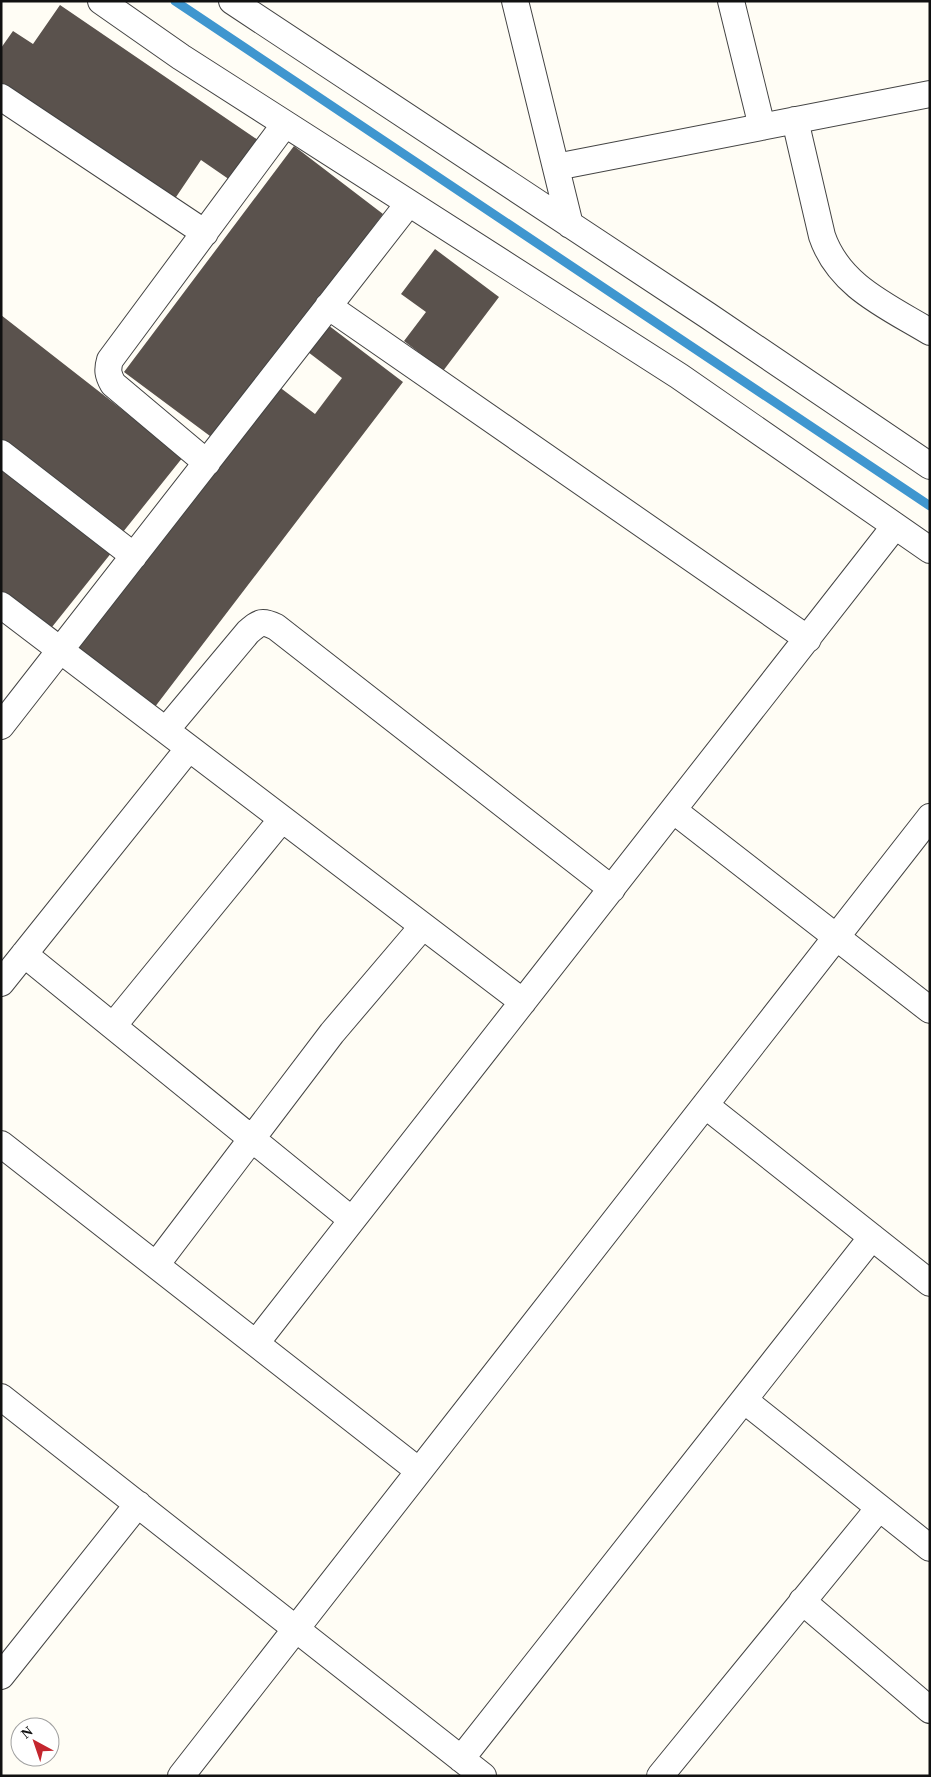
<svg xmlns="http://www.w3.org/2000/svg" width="931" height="1777" viewBox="0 0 931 1777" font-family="'Times New Roman',serif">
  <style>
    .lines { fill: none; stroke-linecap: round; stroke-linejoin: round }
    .stream { stroke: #3f96cf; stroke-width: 9 }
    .building { fill: #5a524d }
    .street-casing { stroke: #444; stroke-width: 28 }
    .street { stroke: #fff; stroke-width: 26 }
  </style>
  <rect width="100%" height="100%" fill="#fffdf5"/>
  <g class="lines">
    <path class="stream" d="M 175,1 L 930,506"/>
  </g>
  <path class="building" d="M 60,5 L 258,140 L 230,180 L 201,160 L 172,203 L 1,86 L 1,48 L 13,31 L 33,44 Z
    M 294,146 L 383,214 L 214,439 L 124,372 Z
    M 435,249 L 499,297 L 443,371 L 404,341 L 426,312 L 401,294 Z
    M 1,315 L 183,457 L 119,537 L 1,445 Z
    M 328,325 L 403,382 L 148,716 L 71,657 L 278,386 L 315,414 L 342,378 L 308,352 Z
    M 1,465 L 112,552 L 48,632 L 1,595 Z"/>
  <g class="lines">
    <g class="street-casing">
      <path id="street" d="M 101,1 L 181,57 L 679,376 L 930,550
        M 232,1 L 707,315 L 930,466
        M 515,1 L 570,225
        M 731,1 L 762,127
        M 1,97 L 205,233
        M 795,120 L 822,236 C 839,286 887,306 930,332
        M 556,167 L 930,94
        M 328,306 L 808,639
        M 1,453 L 134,556
        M 207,463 L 113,384 C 108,375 107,370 110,360 L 285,124
        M 1,605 L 523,1002
        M 1,726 L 409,203
        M 166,730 L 248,632 C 260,622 262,620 276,627 L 612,889
        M 673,810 L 930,1010
        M 24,954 L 352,1220
        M 1,983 L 189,748
        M 113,1026 L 282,819
        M 705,1105 L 930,1283
        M 1,1144 L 419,1471
        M 156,1265 L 332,1033 L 423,926
        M 256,1343 L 895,526
        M 1,1397 L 483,1776
        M 744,1400 L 930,1548
        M 802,1601 L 930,1710
        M 1,1676 L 138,1504
        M 461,1759 L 872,1237
        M 181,1776 L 930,817
        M 660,1776 L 879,1508"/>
    </g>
    <use href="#street" class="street"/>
  </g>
  <rect width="931" height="1777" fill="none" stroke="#111111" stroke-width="5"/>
  <g transform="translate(35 1742) rotate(320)"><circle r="24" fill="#ffffff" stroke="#a0a0a0"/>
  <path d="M0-4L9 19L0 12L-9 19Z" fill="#c4262e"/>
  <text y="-8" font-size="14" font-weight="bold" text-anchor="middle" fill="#111111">N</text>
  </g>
</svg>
